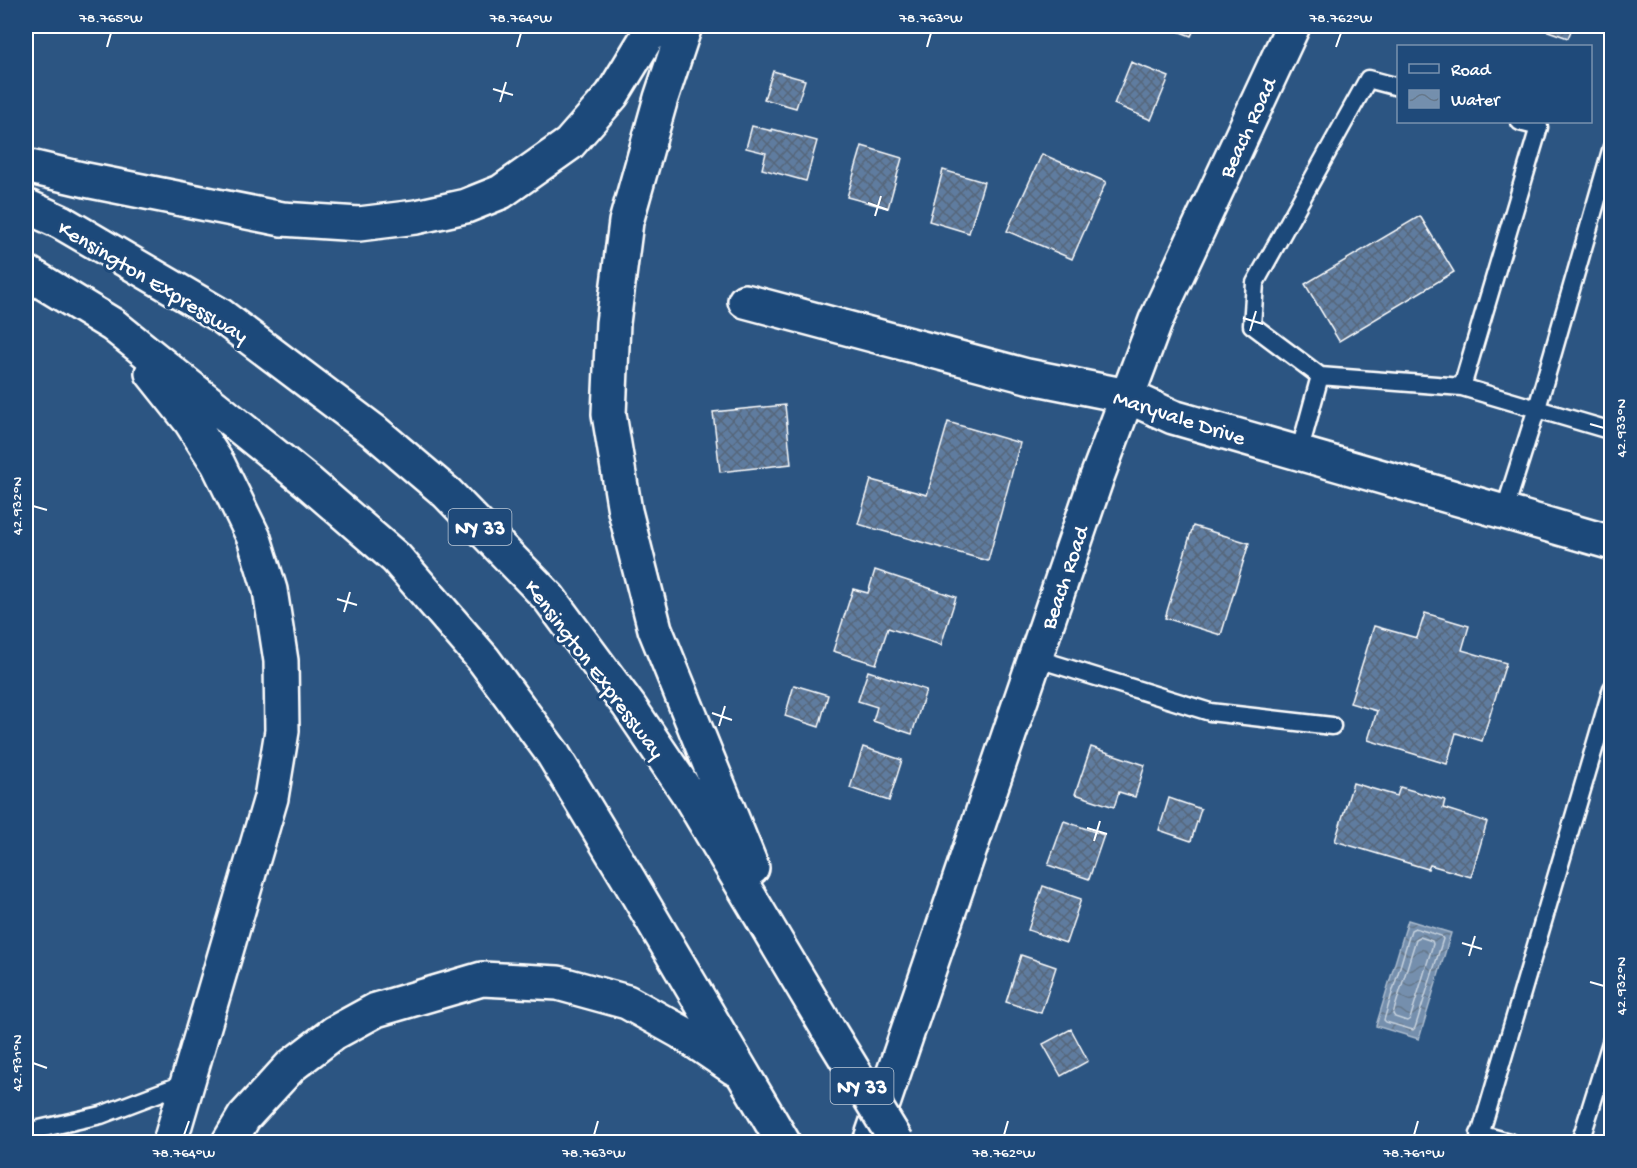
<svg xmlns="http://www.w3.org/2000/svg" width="1637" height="1168" viewBox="0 0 1637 1168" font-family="'Gochi Hand',sans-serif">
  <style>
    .water { fill: url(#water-waves); stroke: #acbcce; stroke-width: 1.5 }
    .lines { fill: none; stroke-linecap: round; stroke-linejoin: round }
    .shore { stroke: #c7d2de; stroke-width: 1.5 }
    .building { fill: url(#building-cross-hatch); stroke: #fff; stroke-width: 1.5 }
    .lane-casing { stroke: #fff; stroke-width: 21 }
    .street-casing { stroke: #fff; stroke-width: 38 }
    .secondary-casing { stroke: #fff; stroke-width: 38 }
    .highway-casing { stroke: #fff; stroke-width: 38 }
    .lane { stroke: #1f4a7a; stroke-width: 16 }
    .street { stroke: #1f4a7a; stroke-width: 33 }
    .secondary { stroke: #1f4a7a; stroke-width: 33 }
    .highway { stroke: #1f4a7a; stroke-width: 33 }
    .highway-bridge-casing { stroke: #fff; stroke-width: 38; stroke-linecap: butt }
    .highway-bridge { stroke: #1f4a7a; stroke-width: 33 }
    .ticks { fill: none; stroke: #fff; stroke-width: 2 }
    .labels { text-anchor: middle; stroke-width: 6; stroke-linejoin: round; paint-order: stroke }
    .shield { fill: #1f4a7a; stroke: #bcc9d7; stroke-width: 1.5 }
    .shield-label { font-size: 21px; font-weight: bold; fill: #fff }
    .street-label { font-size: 22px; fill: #fff; stroke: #1f4a7a }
    .neatline { fill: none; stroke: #fff; stroke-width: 2 }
    .ticks-label { font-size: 15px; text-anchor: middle; fill: #fff }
  </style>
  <defs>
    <pattern id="water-waves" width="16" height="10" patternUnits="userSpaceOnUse" patternTransform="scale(1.5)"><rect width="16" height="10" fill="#748fad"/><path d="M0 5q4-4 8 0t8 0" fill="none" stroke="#66788b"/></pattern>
    <pattern id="building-cross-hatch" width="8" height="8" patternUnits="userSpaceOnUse" patternTransform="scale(1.5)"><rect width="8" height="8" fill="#5e7c9f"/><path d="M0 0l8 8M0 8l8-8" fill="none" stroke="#56667a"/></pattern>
  </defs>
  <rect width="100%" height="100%" fill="#2c5582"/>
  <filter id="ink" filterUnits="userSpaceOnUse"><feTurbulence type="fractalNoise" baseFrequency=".0167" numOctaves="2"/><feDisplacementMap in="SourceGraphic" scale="12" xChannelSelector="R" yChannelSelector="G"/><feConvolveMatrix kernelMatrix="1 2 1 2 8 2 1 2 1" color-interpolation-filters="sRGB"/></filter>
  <g filter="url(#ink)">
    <path class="water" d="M 1408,920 L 1451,933 L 1419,1039 L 1376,1026 Z"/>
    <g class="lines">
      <path class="shore" d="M 1415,928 L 1441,936 L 1443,939 L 1415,1028 L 1413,1030 L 1386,1022 L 1384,1020 L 1411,930 Z
        M 1420,937 L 1432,941 L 1433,944 L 1410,1019 L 1407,1021 L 1395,1017 L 1393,1014 L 1416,939 Z"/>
    </g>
    <path class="building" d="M 1165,26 L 1196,26 L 1191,36 Z
      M 1534,26 L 1573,26 L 1568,38 Z
      M 1131,62 L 1169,77 L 1151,120 L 1114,104 Z
      M 773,71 L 805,80 L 796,108 L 764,99 Z
      M 752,126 L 772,131 L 772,129 L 817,141 L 806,181 L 762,169 L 766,153 L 746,148 Z
      M 862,146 L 902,158 L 888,208 L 847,197 Z
      M 1042,154 L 1106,182 L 1072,259 L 1007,231 Z
      M 943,170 L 984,182 L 969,233 L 929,221 Z
      M 1420,216 L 1454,272 L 1339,341 L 1305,284 Z
      M 785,405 L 791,464 L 720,472 L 713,412 Z
      M 948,422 L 1020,443 L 988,561 L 858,524 L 871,480 L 927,495 Z
      M 1193,526 L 1249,543 L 1221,635 L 1165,618 Z
      M 875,570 L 956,597 L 941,645 L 888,628 L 876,664 L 833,651 L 853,589 L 868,593 Z
      M 1425,613 L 1469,626 L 1462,650 L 1506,663 L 1482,741 L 1456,733 L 1447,764 L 1368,740 L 1377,711 L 1350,703 L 1374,626 L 1417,638 Z
      M 868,671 L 926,690 L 912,734 L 873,721 L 877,707 L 858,701 Z
      M 794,685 L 828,695 L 819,727 L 785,716 Z
      M 863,747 L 902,760 L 889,801 L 850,788 Z
      M 1091,747 L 1145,765 L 1135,797 L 1119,792 L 1114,807 L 1075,794 Z
      M 1353,783 L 1397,796 L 1400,787 L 1445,800 L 1443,808 L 1487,822 L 1471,877 L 1430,865 L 1428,869 L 1335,841 Z
      M 1169,798 L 1201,809 L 1191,841 L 1159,830 Z
      M 1064,821 L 1104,835 L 1089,879 L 1048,865 Z
      M 1043,886 L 1081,899 L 1066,943 L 1028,930 Z
      M 1021,955 L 1056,967 L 1041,1013 L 1006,1002 Z
      M 1071,1029 L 1088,1061 L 1061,1076 L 1043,1044 Z"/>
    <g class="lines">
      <g class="lane-casing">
        <path id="lane" d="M 1320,376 L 1462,387 L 1612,431
          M 1462,387 L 1539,127 L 1520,122
          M 1299,453 L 1320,376 L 1252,325 L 1255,283 L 1368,79 L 1398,87
          M 1504,512 L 1537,408 L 1612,147
          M 1035,658 L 1210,712 L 1332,726
          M 26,1132 L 101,1115 L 188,1082
          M 1479,1134 L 1509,1142
          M 1478,1142 L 1612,688
          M 1580,1142 L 1612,1039"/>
      </g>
      <g class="street-casing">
        <path id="street" d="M 745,301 L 1027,376 L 1127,396"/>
      </g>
      <g class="secondary-casing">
        <path id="secondary" d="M 1127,396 L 1173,417 L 1612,543
          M 870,1142 L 1097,477 L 1156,320 L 1293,26"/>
      </g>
      <g class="highway-casing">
        <path id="highway" d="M 685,26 L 661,98 L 626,222 L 613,323 L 609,414 L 625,511 L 655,629 L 752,868
          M 26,166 L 86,180 L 282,219 L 359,224 L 416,217 L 466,206 L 501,192 L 569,144 L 612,95 L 654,26
          M 26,206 L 61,222 L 220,315 L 375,432 L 447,493 L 549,598 L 629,706 L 689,795 L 828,1029
          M 26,272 L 113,325 L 308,482 L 396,558 L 484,660 L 553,754 L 629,880 L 783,1142
          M 152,373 L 191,422 L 218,464 L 254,538 L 270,590 L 281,661 L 282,731 L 271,798 L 170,1142
          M 229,1142 L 244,1117 L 291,1066 L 334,1033 L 376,1010 L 482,979 L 558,983 L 627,1002 L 681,1032 L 734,1068"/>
      </g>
      <use href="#lane" class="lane"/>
      <use href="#street" class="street"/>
      <use href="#secondary" class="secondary"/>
      <use href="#highway" class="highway"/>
      <g class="highway-bridge-casing">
        <path id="highway-bridge" d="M 828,1029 L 897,1142"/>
      </g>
      <use href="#highway-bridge" class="highway-bridge"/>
    </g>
  </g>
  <path class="ticks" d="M 107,47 L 111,33M 517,47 L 521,33M 927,47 L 931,33M 1336,47 L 1341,33M 493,89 L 513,95M 500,102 L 506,82M 868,203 L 888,210M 875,216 L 881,196M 1243,318 L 1263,324M 1250,331 L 1256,311M 1590,424 L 1604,428M 33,506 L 47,510M 337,599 L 357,605M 344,612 L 350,592M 712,713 L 732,720M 719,726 L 725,706M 1087,828 L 1107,834M 1094,841 L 1100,821M 1462,943 L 1482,949M 1469,956 L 1475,936M 1590,982 L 1604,986M 33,1063 L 47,1068M 184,1135 L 189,1121M 594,1135 L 598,1121M 1004,1135 L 1008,1121M 1414,1135 L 1418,1121"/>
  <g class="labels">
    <g class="shield">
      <rect x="448.5" y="509" width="63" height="36" rx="4.5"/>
      <rect x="830.5" y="1068" width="63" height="36" rx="4.5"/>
    </g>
    <g class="shield-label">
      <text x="480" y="534">NY 33</text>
      <text x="862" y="1093">NY 33</text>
    </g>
    <g class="street-label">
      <text transform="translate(1246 127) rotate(-65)" y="8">Beach Road</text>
      <text transform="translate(154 280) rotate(31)" y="8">Kensington Expressway</text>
      <text transform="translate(1180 416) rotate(18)" y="8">Maryvale Drive</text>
      <text transform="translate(1063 577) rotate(-71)" y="8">Beach Road</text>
      <text transform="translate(596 668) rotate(53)" y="8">Kensington Expressway</text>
    </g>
  </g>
  <rect width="1637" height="1168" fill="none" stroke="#1f4a7a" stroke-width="66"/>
  <rect x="1397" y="45" width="195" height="78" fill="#1f4a7a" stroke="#7992af" stroke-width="1.5"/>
  <rect x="1409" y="64" width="30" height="9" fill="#1f4a7a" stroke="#7992af" stroke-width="1.5"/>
  <text x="1451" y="75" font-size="18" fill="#ffffff">Road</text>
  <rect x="1409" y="90" width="30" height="18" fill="url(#water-waves)" stroke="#7992af" stroke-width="1.5"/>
  <text x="1451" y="105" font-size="18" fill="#ffffff">Water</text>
  <rect x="33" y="33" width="1571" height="1102" class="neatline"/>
  <g class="ticks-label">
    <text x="111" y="22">78.765°W</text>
    <text x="521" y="22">78.764°W</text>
    <text x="931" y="22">78.763°W</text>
    <text x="1341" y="22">78.762°W</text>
    <text transform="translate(1620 428) rotate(-90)" y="5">42.933°N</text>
    <text transform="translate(16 506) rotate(-90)" y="5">42.932°N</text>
    <text transform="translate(1620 986) rotate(-90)" y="5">42.932°N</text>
    <text transform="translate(16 1063) rotate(-90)" y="5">42.931°N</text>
    <text x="184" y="1157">78.764°W</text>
    <text x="594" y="1157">78.763°W</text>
    <text x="1004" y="1157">78.762°W</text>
    <text x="1414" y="1157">78.761°W</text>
  </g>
</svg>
